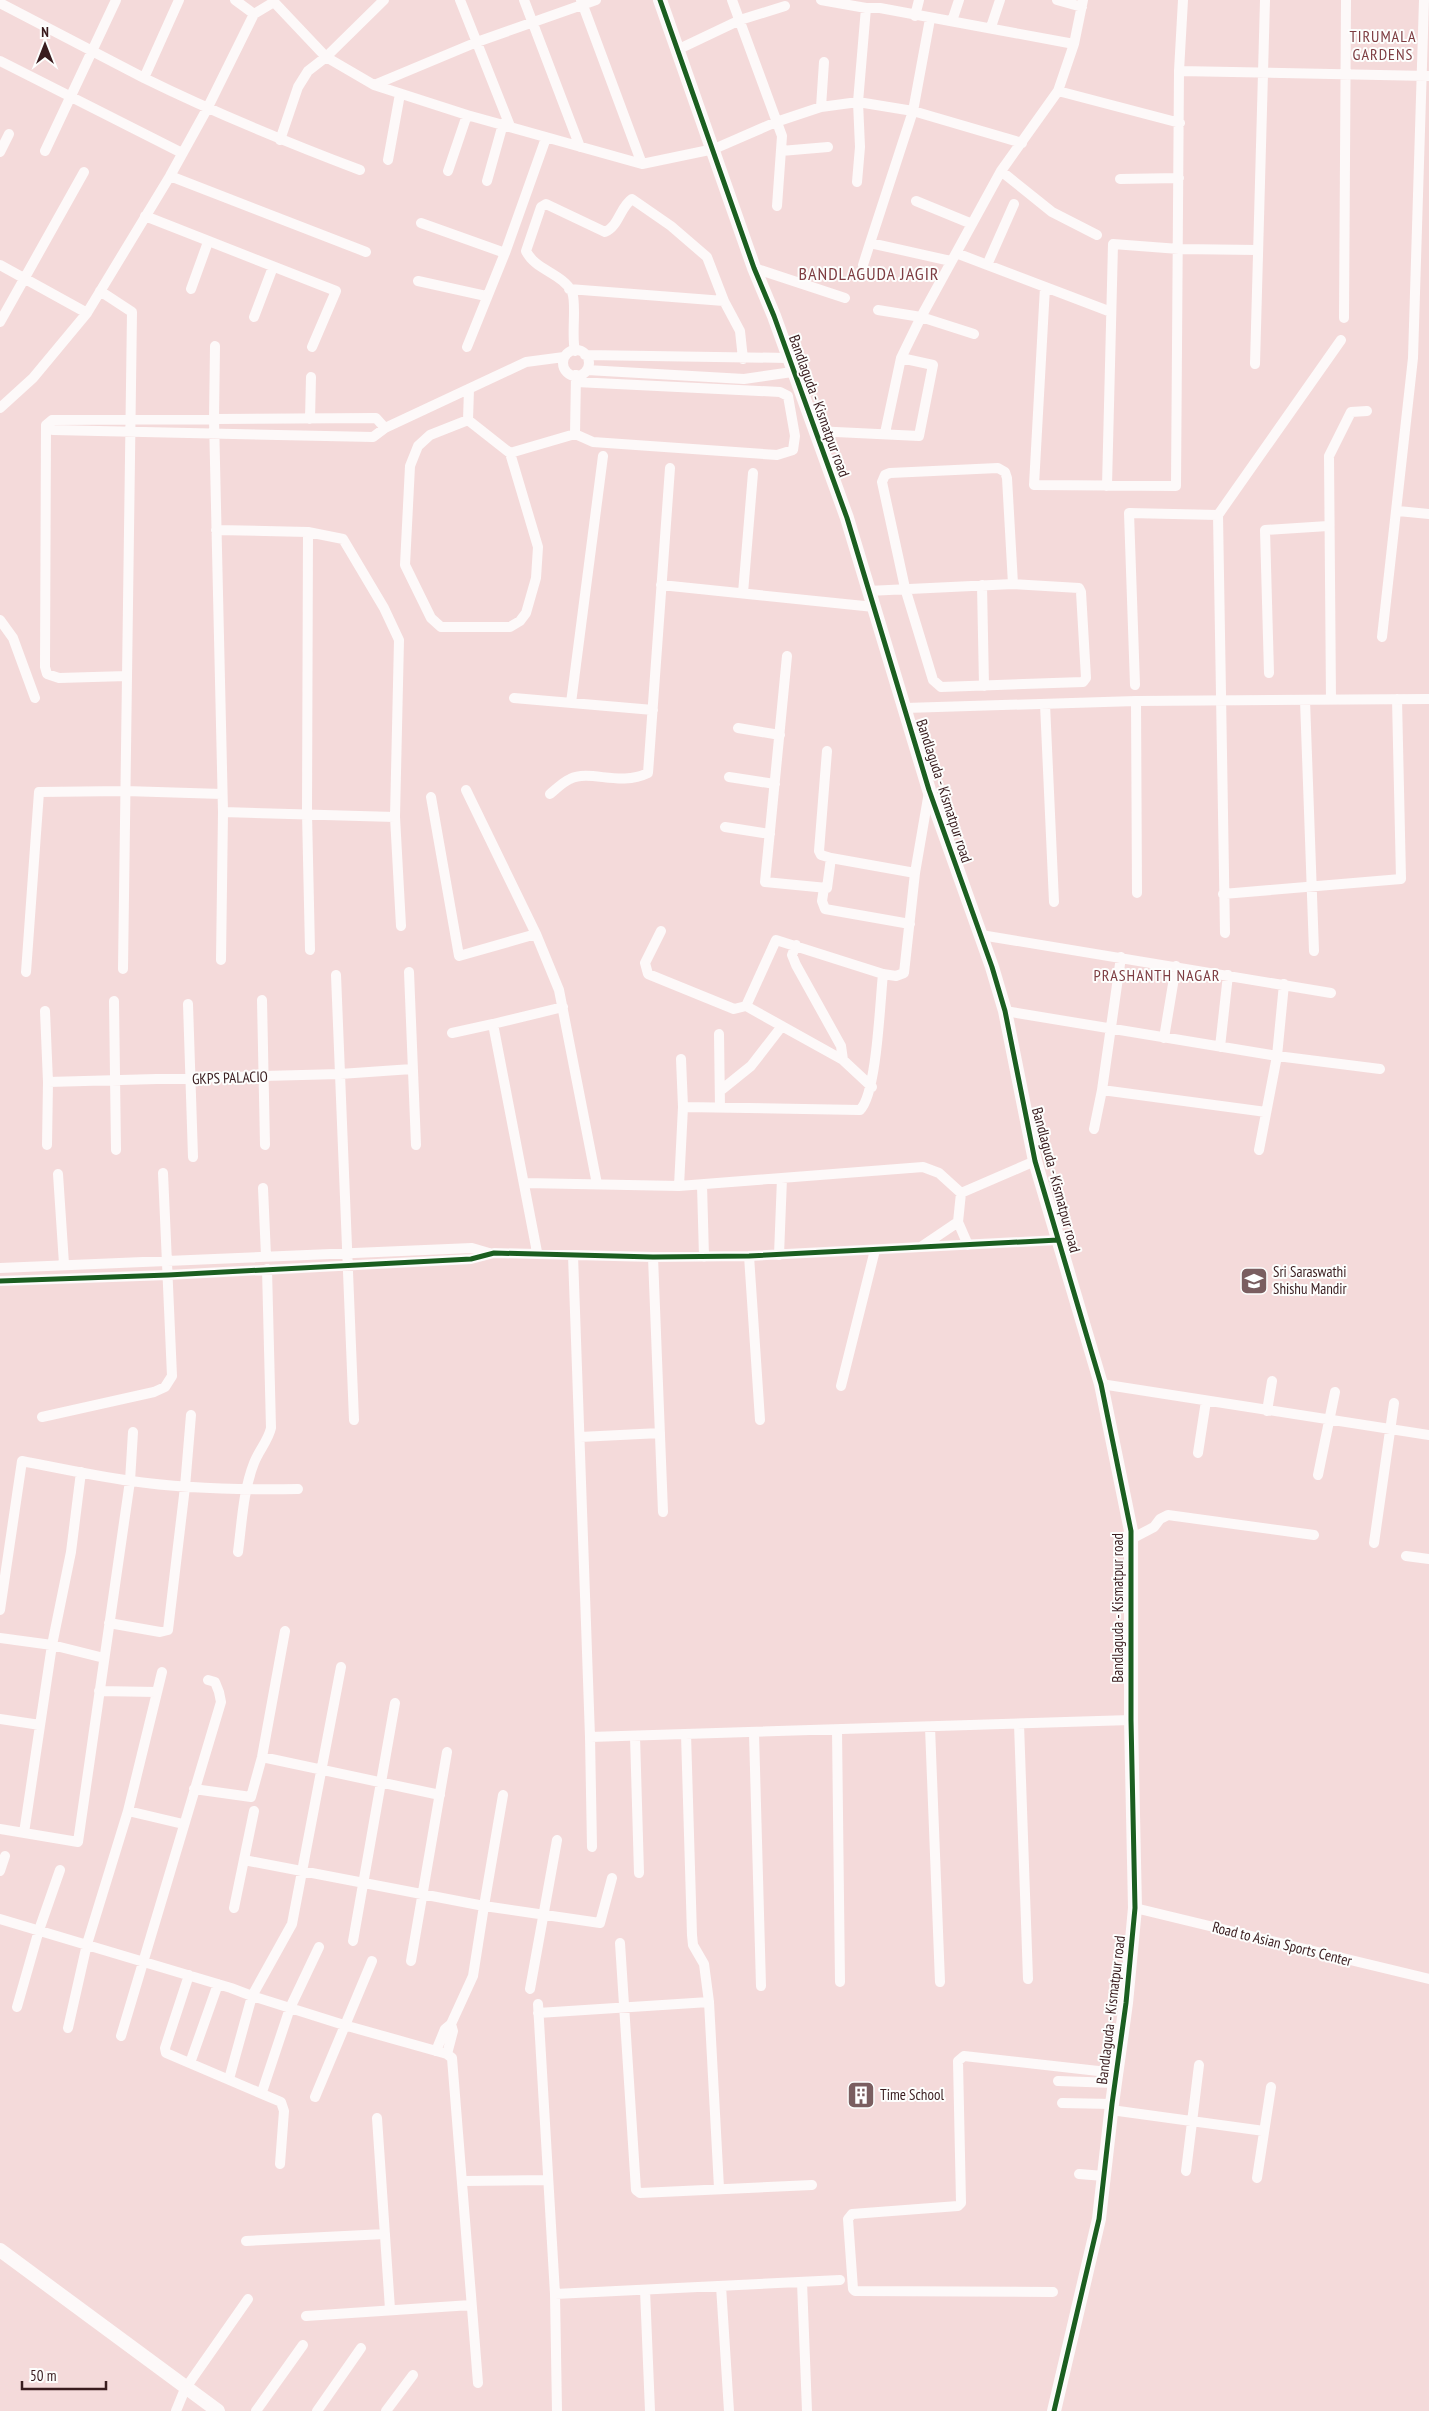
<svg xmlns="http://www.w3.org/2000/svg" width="1429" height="2411" viewBox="0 0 1429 2411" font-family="'PT Sans Narrow',sans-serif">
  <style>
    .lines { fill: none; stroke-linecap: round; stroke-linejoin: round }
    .street { stroke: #fdf9f9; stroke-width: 10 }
    .secondary { stroke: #fdf9f9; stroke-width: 14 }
    .cycleway-casing { stroke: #fdfefd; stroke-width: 8 }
    .cycleway { stroke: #1b5e20; stroke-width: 5 }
    .labels { text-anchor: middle; stroke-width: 4; stroke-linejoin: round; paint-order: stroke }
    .street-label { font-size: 15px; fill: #391c1e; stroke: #fdfefd }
    .poi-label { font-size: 15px; fill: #391c1e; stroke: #fdfefd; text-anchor: start }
    .neighbourhood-label { font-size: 16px; letter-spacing: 1px; fill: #7d3c41; stroke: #fdfefd }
    .quarter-label { font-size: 18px; letter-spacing: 1px; fill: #7d3c41; stroke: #fdfefd }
  </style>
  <rect width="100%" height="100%" fill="#f4dada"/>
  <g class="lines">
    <path class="street" d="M 179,0 L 144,78 C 215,113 286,142 360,170
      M 235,0 L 254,14 L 274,2 L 326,57 L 374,85 L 467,115 L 642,164 L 714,149 L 776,122 L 821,107 L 858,102 L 913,111 L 1022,143
      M 460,0 L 510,126
      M 524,0 L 580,147
      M 581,0 L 642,164
      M 732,0 L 782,136 L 777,206
      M 821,0 L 866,8 L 880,8 L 1074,44
      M 1057,0 L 1082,7
      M 0,3 L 144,78
      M 915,16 L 919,0
      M 952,21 L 959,0
      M 991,27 L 1000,0
      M 679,49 L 740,20 L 785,6
      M 0,61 L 182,153
      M 1179,71 L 1428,76
      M 374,85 L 477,42 L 596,0
      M 1058,91 L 1180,123
      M 821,107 L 824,62
      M 280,140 L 298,87 L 308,71 L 326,57 L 384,0
      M 45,151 L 116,0
      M 781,151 L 828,147
      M 0,152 L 9,134
      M 388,160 L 400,94
      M 448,171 L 467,115
      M 1001,171 L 1052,212 L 1097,235
      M 170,176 L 366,252
      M 1120,179 L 1179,178
      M 487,181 L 503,124
      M 857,182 L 860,147 L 858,102 L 866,8
      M 916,201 L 972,224
      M 145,216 L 336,291 L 312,347
      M 421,223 L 505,253
      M 870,243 L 913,111 L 930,19
      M 956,253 L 1111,312
      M 0,265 L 87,313
      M 863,265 L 870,243 L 951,261
      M 987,265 L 1014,204
      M 754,268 L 845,298
      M 418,281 L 486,296
      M 1045,287 L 1034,485 L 1176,486 L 1179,71 L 1183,0
      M 191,289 L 208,242
      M 569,289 L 724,301
      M 100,291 L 132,312 L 123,969
      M 878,310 L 921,317 L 974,334
      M 254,317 L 273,267
      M 1344,318 L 1346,0
      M 0,322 L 84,172
      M 215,346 L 214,419 L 223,812 L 221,960
      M 467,347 L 505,253 L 546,138
      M563 363a13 13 0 1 1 26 0a13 13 0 1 1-26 0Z
      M 575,351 C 571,336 577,303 572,292 C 562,273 535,270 526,251 L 541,207 L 546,204 L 605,232 C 619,226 620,207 632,199 L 671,226 L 707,257 L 724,301 L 740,331 L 743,359
      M 585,355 L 788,358
      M 1255,364 L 1265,0
      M 587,370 L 744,379 L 792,372
      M 576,375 L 575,434 L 593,442 L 777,455 L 793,450 L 795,436 L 788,396 L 780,392 L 576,382
      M 469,389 L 468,420 L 430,435 L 418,446 L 410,466 L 405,565 L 431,618 L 441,627 L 510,627 L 520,621 L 526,613 L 536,578 L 538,547 L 510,453 L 575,434
      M 0,408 L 33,378 L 87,313 L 170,176 L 207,109 L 254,14
      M 310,419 L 311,377
      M 468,420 L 510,453
      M 46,425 L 45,667 L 47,674 L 59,678 L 127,676
      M 385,428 L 376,418 L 52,420 L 46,425 L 53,430 L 373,437 L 385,428 L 526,362 L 564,357
      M 815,431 L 919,436 L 933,365 L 901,358
      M 885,433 L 901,358 L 921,317 L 1001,171 L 1058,91 L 1074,44 L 1083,0
      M 1107,486 L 1113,244 L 1179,249 L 1257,250
      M 1398,511 L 1429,514
      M 216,530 L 308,532 L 307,813 L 310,950
      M 308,532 L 343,539 L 384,608 L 399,640 L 395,817 L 401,926
      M 661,585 L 874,607
      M 982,585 L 984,686
      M 868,591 L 1013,584 L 1007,478 L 1005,472 L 998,468 L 890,473 L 885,475 L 882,482 L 905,588 L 933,680 L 941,687 L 1083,682 L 1086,678 L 1081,592 L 1079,588 L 1013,584
      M 743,593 L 753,473
      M 0,620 L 13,638 L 35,698
      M 1382,637 L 1413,358 L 1424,0
      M 787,656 L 765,882 L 827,888 L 831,858 L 915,873
      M 1269,673 L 1265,530 L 1328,526
      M 1135,685 L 1129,513 L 1218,515
      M 514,698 L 653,710
      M 1305,700 L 1314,951
      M 1331,700 L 1329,456 L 1351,412 L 1367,411
      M 1136,701 L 1137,893
      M 571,703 L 603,456
      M 1045,704 L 1054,902
      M 905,708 L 1136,701 L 1429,699
      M 738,728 L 780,735
      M 827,751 L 819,851 L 821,855 L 831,858
      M 729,777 L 775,784
      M 466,790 L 536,934 L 559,990 L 597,1184
      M 550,794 C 556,789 563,782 570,779 C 591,769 619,787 648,773 L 670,468
      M 431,797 L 459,956 L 536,934
      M 223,812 L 395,817
      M 725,827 L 770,834
      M 824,888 L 822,901 L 825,909 L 910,924
      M 1223,894 L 1401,879 L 1397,699
      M 661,931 L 645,963 L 648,974 L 734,1009 L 746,1006 L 843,1060 L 872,1087
      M 1225,933 L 1218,515 L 1341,340
      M 981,935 L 1331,993
      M 796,945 L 792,955 L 796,965 L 841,1046 L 843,1060
      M 26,972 L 39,792 L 125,791 L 222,794
      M 409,972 L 416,1145
      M 336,975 L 354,1420
      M 262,1000 L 265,1145
      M 114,1001 L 116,1150
      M 188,1004 L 193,1157
      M 746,1006 L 776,940 L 883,974 L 896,976 L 904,973 L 915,873 L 929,792
      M 45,1011 L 48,1082 L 47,1145
      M 1005,1011 L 1277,1056 L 1380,1069
      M 452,1033 L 493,1024
      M 719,1034 L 720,1108
      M 1164,1038 L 1176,966
      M 1220,1047 L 1228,975
      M 48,1082 L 340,1074 L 412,1069
      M 1102,1090 L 1266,1112
      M 720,1091 L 751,1066 L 782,1026
      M 683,1107 L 860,1110 C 877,1094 880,1000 883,974
      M 1094,1129 L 1102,1090 L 1121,957
      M 1259,1150 L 1277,1056 L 1284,984
      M 58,1174 L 64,1264
      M 525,1183 L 679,1186 L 923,1167 L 939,1173 L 961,1193 L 1035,1161
      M 702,1185 L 704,1257
      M 679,1186 L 683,1107 L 681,1059
      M 263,1188 L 266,1256
      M 958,1222 L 961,1193
      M 921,1247 L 958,1222 L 968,1245
      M 537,1252 L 493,1024 L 563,1007
      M 573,1255 L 590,1737 L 592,1847
      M 779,1255 L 782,1178
      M 749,1256 L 760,1420
      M 653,1257 L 663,1512
      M 0,1268 L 472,1248 L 489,1253
      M 0,1281 L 168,1275 L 471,1259 L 494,1253 L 653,1257 L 749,1256 L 1058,1240
      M 1101,1384 L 1429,1435
      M 841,1386 L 875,1250
      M 1267,1411 L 1272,1381
      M 42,1417 L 154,1392 L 165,1387 L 172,1376 L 163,1173
      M 580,1437 L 660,1433
      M 1198,1453 L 1206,1401
      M 1318,1475 L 1335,1392
      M 1131,1539 L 1154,1527 L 1160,1519 L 1168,1515 L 1314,1535
      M 1374,1543 L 1394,1403
      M 238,1552 C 242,1522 243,1491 254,1463 C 259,1450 268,1441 271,1428 L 267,1269
      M 1406,1556 L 1429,1559
      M 0,1610 L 22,1461 C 58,1468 95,1476 131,1481 C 187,1489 242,1490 298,1489
      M 109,1623 L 160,1632 L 168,1630 L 185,1487 L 191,1415
      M 0,1638 L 52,1645 L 104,1658
      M 341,1667 L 292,1924 L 252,1996 L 344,2025 L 447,2054 L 452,2058 L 478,2383
      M 99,1691 L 156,1692
      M 0,1719 L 40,1725
      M 1019,1724 L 1028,1979
      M 930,1727 L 940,1982
      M 837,1730 L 840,1982
      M 754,1733 L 761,1986
      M 686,1734 L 692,1935 L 693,1945 L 704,1964 L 709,2002
      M 635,1736 L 639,1873
      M 590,1737 L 1131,1720
      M 262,1757 L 440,1795
      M 194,1789 L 251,1797 L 262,1757 L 285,1631
      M 503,1795 L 484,1906 L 600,1923 L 612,1878
      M 128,1811 L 183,1824
      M 0,1829 L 78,1842 L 130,1481 L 133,1432
      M 24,1833 L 52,1645 L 71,1552 L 81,1472
      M 244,1860 L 484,1906 L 473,1976 L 451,2024 L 445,2029 L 436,2051
      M 0,1871 L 5,1856
      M 234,1908 L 254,1811
      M 1135,1908 L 1429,1979
      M 0,1919 L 231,1988 L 252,1996 L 229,2079
      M 353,1941 L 395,1703
      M 620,1943 L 636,2190 L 640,2193 L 812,2185
      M 411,1961 L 447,1752
      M 189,1975 L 165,2048 L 166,2053 L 281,2102 L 284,2111 L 280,2164
      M 530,1989 L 557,1840
      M 538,2004 L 555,2294 L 557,2411
      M 17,2007 L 39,1930 L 60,1870
      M 538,2013 L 709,2002 L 719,2188
      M 68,2028 L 87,1944 L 128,1811 L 162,1672
      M 121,2036 L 221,1702 L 219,1692 L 215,1682 L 208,1680
      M 447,2054 L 453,2031 L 451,2024
      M 190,2063 L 218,1984
      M 1058,2081 L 1115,2083
      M 262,2092 L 290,2008 L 319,1947
      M 315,2097 L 372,1961
      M 1062,2103 L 1112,2104
      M 1111,2110 L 1264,2131
      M 377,2118 L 390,2309
      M 1186,2171 L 1199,2065
      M 1079,2174 L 1104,2176
      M 1257,2178 L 1271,2087
      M 463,2181 L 547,2180
      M 246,2241 L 385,2234
      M 802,2282 L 807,2411
      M 721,2286 L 729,2411
      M 645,2290 L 650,2411
      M 1053,2292 L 855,2291 L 853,2289 L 848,2219 L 852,2214 L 958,2206 L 961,2203 L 958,2061 L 964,2056 L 1116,2073
      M 555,2294 L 840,2280
      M 306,2316 L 471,2305
      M 176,2411 L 185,2389 L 248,2299
      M 256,2411 L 303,2345
      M 317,2411 L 361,2348
      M 386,2411 L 413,2375"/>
    <path class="secondary" d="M 660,0 L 754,268 L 774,316 L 847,518 L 929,790 L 992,967 L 1005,1011 L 1035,1161 L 1101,1384 L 1131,1531 L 1131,1720 L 1135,1908 L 1126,2003 L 1112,2104 L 1099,2219 L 1054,2411
      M 0,2250 L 218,2411"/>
    <g class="cycleway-casing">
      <path id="cycleway" d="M 660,0 L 754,268 L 774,316 L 847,518 L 929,790 L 992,967 L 1005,1011 L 1035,1161 L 1101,1384 L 1131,1531 L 1131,1720 L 1135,1908 L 1126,2003 L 1112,2104 L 1099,2219 L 1054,2411
        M 0,1281 L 168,1275 L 471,1259 L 494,1253 L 653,1257 L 749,1256 L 1058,1240"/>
    </g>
    <use href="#cycleway" class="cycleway"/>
  </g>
  <defs>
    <g id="school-square" transform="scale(1.4375)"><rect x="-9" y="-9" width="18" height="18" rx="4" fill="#7a5e60" stroke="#fdfefd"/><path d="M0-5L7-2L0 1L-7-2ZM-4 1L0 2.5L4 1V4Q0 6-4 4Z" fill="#fff"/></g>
    <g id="building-square" transform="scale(1.4375)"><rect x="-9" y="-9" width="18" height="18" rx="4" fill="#7a5e60" stroke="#fdfefd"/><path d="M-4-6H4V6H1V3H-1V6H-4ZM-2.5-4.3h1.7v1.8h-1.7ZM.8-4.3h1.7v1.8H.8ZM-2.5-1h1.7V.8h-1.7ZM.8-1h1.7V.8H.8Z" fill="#fff"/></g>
  </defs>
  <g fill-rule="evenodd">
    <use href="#school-square" x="1254" y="1281"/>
    <use href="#building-square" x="861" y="2095"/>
  </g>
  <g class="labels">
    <g class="street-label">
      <text transform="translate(819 406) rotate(70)" y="5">Bandlaguda - Kismatpur road</text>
      <text transform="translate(944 791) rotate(72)" y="5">Bandlaguda - Kismatpur road</text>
      <text transform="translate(230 1078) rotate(-2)" y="5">GKPS PALACIO</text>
      <text transform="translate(1056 1180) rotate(75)" y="5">Bandlaguda - Kismatpur road</text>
      <text transform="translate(1118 1608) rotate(-90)" y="5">Bandlaguda - Kismatpur road</text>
      <text transform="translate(1282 1944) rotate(14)" y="5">Road to Asian Sports Center</text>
      <text transform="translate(1111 2010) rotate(-83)" y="5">Bandlaguda - Kismatpur road</text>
    </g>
    <g class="poi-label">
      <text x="1273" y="1277">Sri Saraswathi<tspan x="1273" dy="17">Shishu Mandir</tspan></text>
      <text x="880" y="2100">Time School</text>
    </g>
    <g class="neighbourhood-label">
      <text x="1383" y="42">TIRUMALA<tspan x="1383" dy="18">GARDENS</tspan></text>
      <text x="1157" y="981">PRASHANTH NAGAR</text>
    </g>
    <g class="quarter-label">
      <text x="869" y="280">BANDLAGUDA JAGIR</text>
    </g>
  </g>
  <g transform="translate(45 45)" stroke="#fdfefd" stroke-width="4" paint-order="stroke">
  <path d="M0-4L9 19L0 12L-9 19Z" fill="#391c1e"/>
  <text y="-8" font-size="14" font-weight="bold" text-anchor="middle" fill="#391c1e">N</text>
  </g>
  <path d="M22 2381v8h84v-8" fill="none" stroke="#391c1e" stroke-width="2.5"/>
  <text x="30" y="2381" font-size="15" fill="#391c1e" stroke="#fdfefd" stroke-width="4" paint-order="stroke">50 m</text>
</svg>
